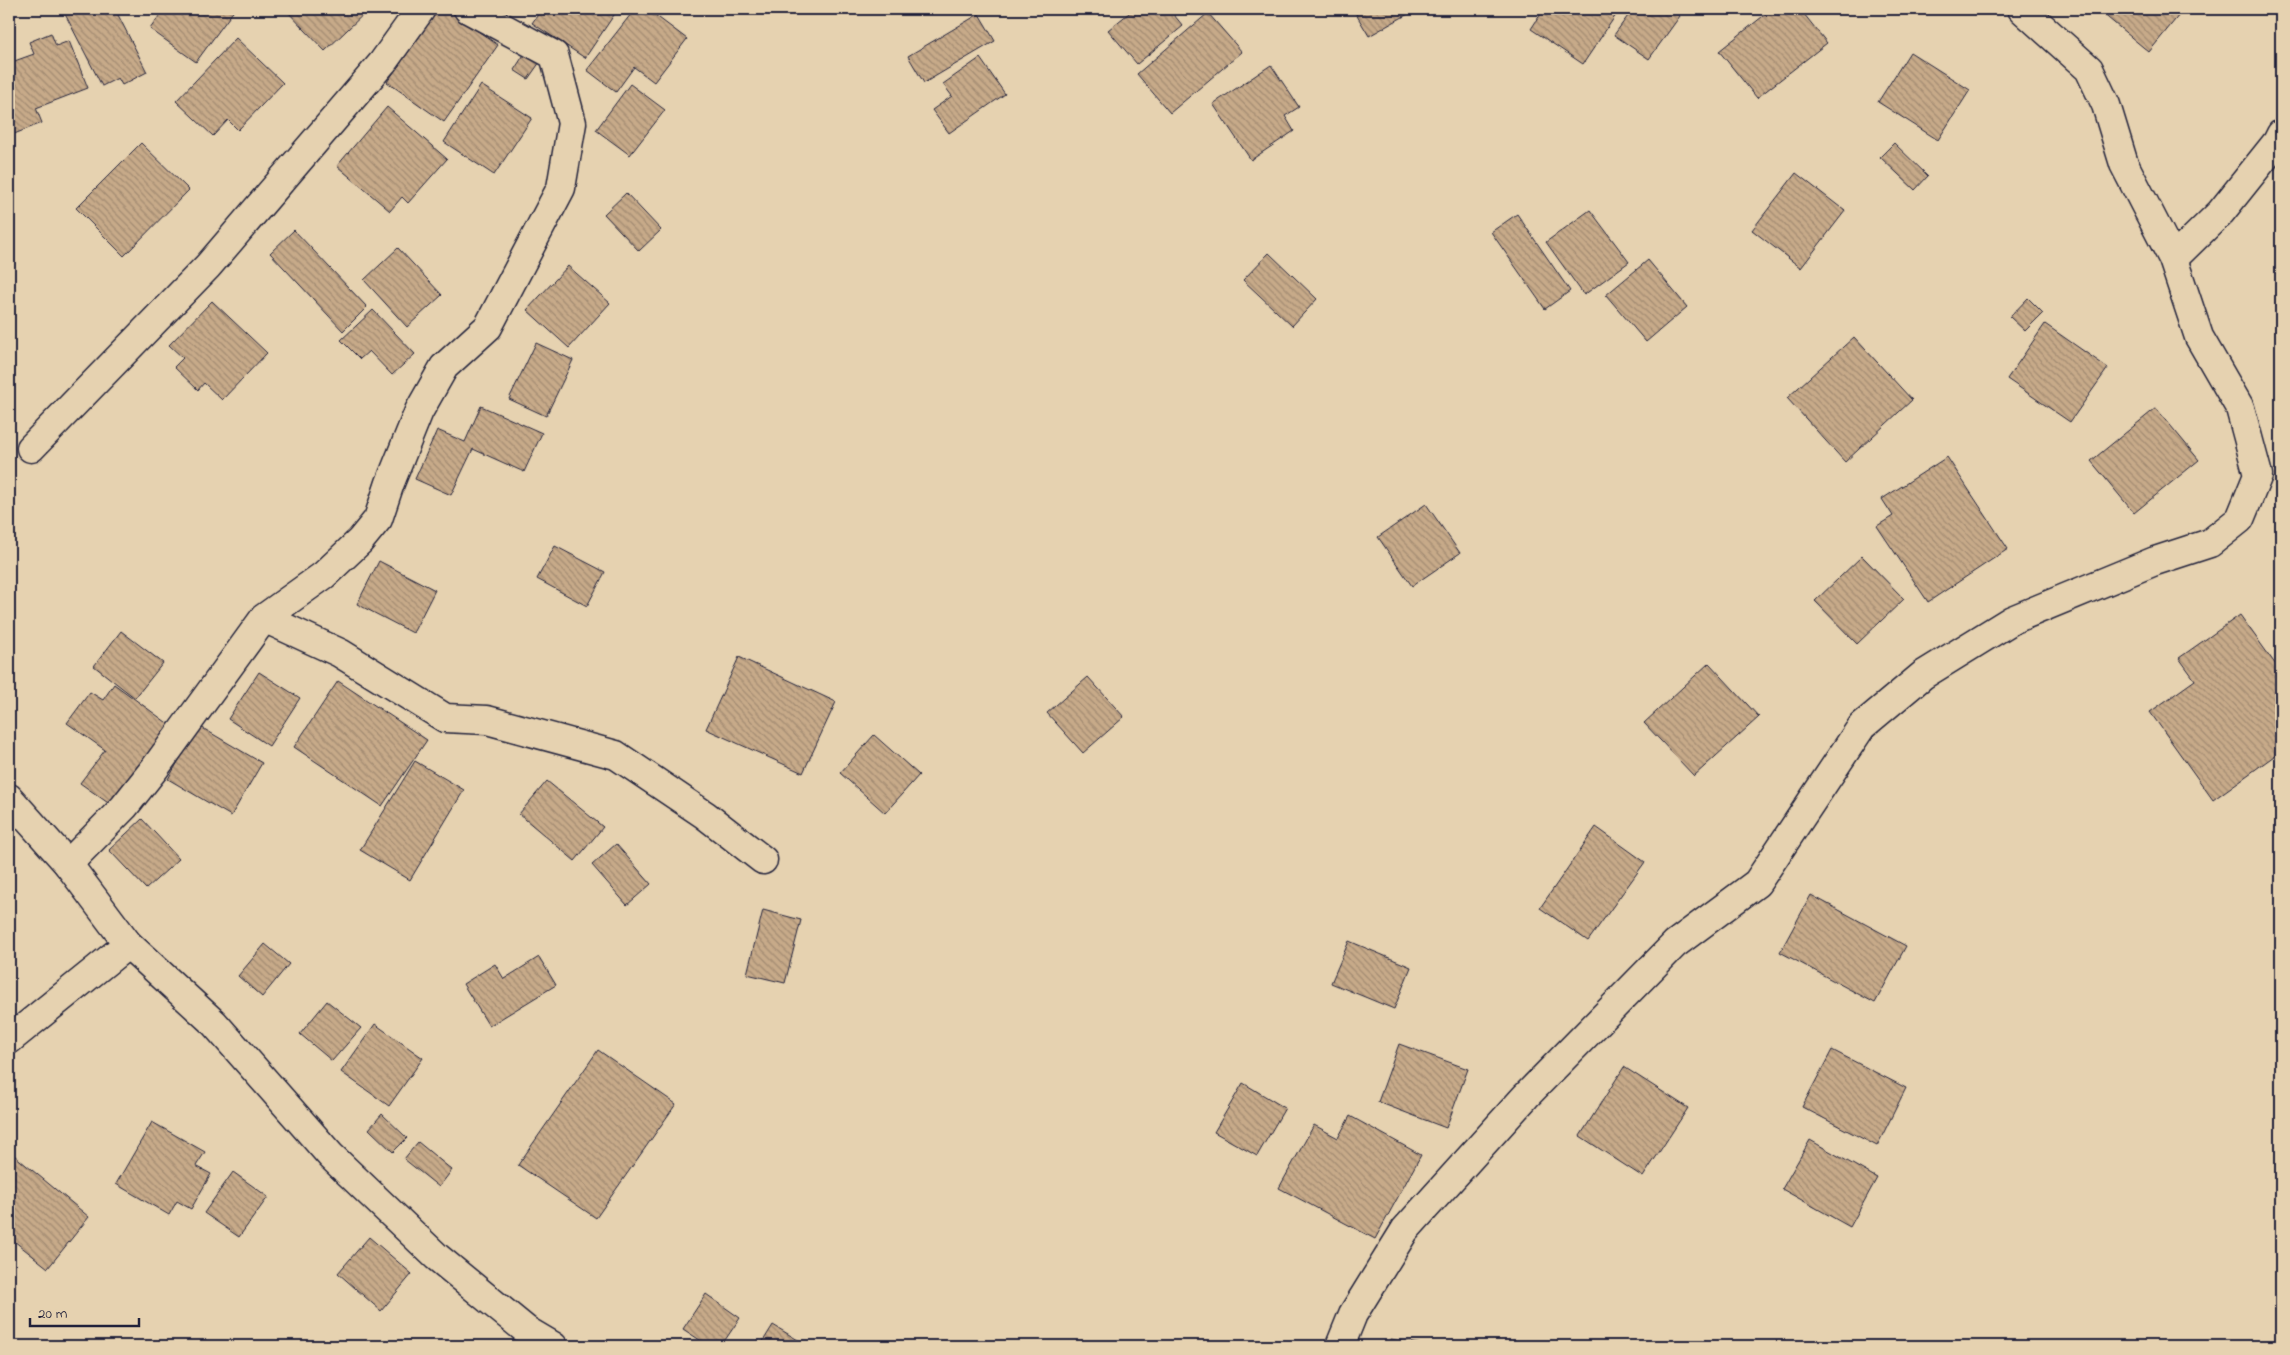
<svg xmlns="http://www.w3.org/2000/svg" width="2290" height="1355" viewBox="0 0 2290 1355" font-family="'Indie Flower',sans-serif">
  <style>
    .building { fill: url(#building-back-hatch); stroke: #22223b }
    .lines { fill: none; stroke-linecap: round; stroke-linejoin: round }
    .minor-casing { stroke: #22223b; stroke-width: 31 }
    .major-casing { stroke: #22223b; stroke-width: 31 }
    .minor { stroke: #e6d2b0; stroke-width: 28 }
    .major { stroke: #e6d2b0; stroke-width: 28 }
  </style>
  <defs>
    <pattern id="building-back-hatch" width="6" height="6" patternUnits="userSpaceOnUse" patternTransform="scale(1.25)"><rect width="6" height="6" fill="#c7aa89"/><path d="M-1 5l2 2M0 0l6 6M5-1l2 2" fill="none" stroke="#a18a71"/></pattern>
  </defs>
  <rect width="100%" height="100%" fill="#e6d2b0"/>
  <filter id="ink" filterUnits="userSpaceOnUse"><feTurbulence type="fractalNoise" baseFrequency=".02" numOctaves="2"/><feDisplacementMap in="SourceGraphic" scale="10" xChannelSelector="R" yChannelSelector="G"/><feConvolveMatrix kernelMatrix="1 2 1 2 8 2 1 2 1" color-interpolation-filters="sRGB"/></filter>
  <g filter="url(#ink)">
    <path class="building" d="M 75,9 L 115,9 L 147,72 L 122,85 L 118,78 L 102,86 L 65,14 Z
      M 164,9 L 235,9 L 196,62 L 150,29 Z
      M 285,9 L 369,9 L 325,51 Z
      M 439,9 L 446,9 L 498,45 L 444,122 L 387,82 Z
      M 542,9 L 618,9 L 585,58 L 532,23 Z
      M 635,9 L 647,9 L 687,39 L 654,82 L 634,67 L 616,92 L 587,70 Z
      M 1134,9 L 1154,9 L 1158,14 L 1165,9 L 1169,9 L 1183,26 L 1137,64 L 1108,30 Z
      M 1353,9 L 1417,9 L 1369,36 Z
      M 1544,9 L 1620,9 L 1583,64 L 1531,29 Z
      M 1633,9 L 1669,9 L 1680,16 L 1649,59 L 1614,35 Z
      M 1772,9 L 1800,9 L 1827,43 L 1757,98 L 1719,51 Z
      M 2106,9 L 2184,9 L 2149,52 L 2102,13 Z
      M 1208,13 L 1242,52 L 1170,113 L 1137,74 Z
      M 979,14 L 995,41 L 924,83 L 908,56 Z
      M 51,33 L 56,46 L 69,41 L 88,88 L 36,108 L 42,123 L 9,136 L 9,63 L 34,54 L 29,42 Z
      M 236,38 L 283,83 L 238,130 L 228,120 L 213,136 L 176,101 Z
      M 1910,52 L 1970,90 L 1938,140 L 1878,102 Z
      M 525,53 L 540,62 L 528,79 L 514,70 Z
      M 980,58 L 1005,94 L 949,133 L 932,110 L 952,96 L 943,84 Z
      M 1271,65 L 1299,107 L 1285,116 L 1294,131 L 1251,160 L 1213,104 Z
      M 630,84 L 665,110 L 630,155 L 596,130 Z
      M 481,85 L 532,118 L 494,175 L 444,142 Z
      M 387,107 L 447,159 L 408,203 L 402,197 L 390,211 L 337,166 Z
      M 141,143 L 189,190 L 124,256 L 76,208 Z
      M 1894,143 L 1928,176 L 1915,190 L 1880,157 Z
      M 1796,173 L 1845,211 L 1801,268 L 1752,230 Z
      M 626,193 L 661,230 L 639,251 L 604,214 Z
      M 1590,210 L 1629,262 L 1584,295 L 1546,242 Z
      M 1517,214 L 1570,291 L 1545,309 L 1491,232 Z
      M 294,230 L 367,307 L 343,331 L 270,253 Z
      M 398,248 L 442,295 L 407,327 L 364,280 Z
      M 1269,253 L 1317,299 L 1292,326 L 1243,280 Z
      M 1648,260 L 1687,307 L 1646,342 L 1606,295 Z
      M 568,266 L 610,303 L 569,348 L 527,310 Z
      M 2028,298 L 2043,313 L 2025,331 L 2010,317 Z
      M 212,301 L 267,353 L 222,400 L 204,383 L 198,390 L 174,367 L 183,358 L 169,345 Z
      M 373,310 L 415,354 L 392,375 L 369,351 L 360,359 L 341,340 Z
      M 2045,324 L 2108,368 L 2070,422 L 2007,379 Z
      M 1854,337 L 1912,400 L 1845,462 L 1787,398 Z
      M 536,343 L 573,360 L 546,416 L 509,399 Z
      M 481,406 L 542,433 L 524,472 L 473,449 L 451,495 L 415,479 L 437,430 L 465,442 Z
      M 2156,408 L 2199,460 L 2134,513 L 2091,461 Z
      M 1947,457 L 2008,549 L 1928,602 L 1877,526 L 1893,516 L 1882,499 Z
      M 1426,504 L 1460,553 L 1412,586 L 1378,537 Z
      M 555,546 L 605,572 L 587,606 L 537,579 Z
      M 1862,556 L 1904,599 L 1857,644 L 1815,601 Z
      M 379,561 L 435,590 L 413,633 L 357,604 Z
      M 2240,615 L 2281,672 L 2281,751 L 2213,800 L 2150,712 L 2195,680 L 2179,658 Z
      M 121,631 L 163,663 L 135,698 L 94,666 Z
      M 739,657 L 836,702 L 803,773 L 706,729 Z
      M 1709,663 L 1759,717 L 1694,776 L 1644,723 Z
      M 259,672 L 300,698 L 269,746 L 228,719 Z
      M 1088,677 L 1124,717 L 1083,753 L 1047,713 Z
      M 338,681 L 427,740 L 382,806 L 294,747 Z
      M 114,684 L 170,725 L 111,805 L 80,783 L 105,750 L 67,723 L 90,692 L 103,700 Z
      M 199,726 L 262,763 L 231,816 L 168,779 Z
      M 874,735 L 919,775 L 885,813 L 840,773 Z
      M 415,761 L 464,790 L 410,880 L 360,850 Z
      M 547,781 L 603,827 L 575,861 L 519,814 Z
      M 142,819 L 179,859 L 146,889 L 109,850 Z
      M 1596,827 L 1645,862 L 1588,941 L 1540,908 Z
      M 616,844 L 651,884 L 627,905 L 592,865 Z
      M 1811,895 L 1906,946 L 1875,1003 L 1780,952 Z
      M 763,910 L 801,920 L 785,983 L 747,974 Z
      M 1349,941 L 1411,967 L 1394,1009 L 1331,983 Z
      M 265,944 L 289,964 L 262,997 L 238,976 Z
      M 539,957 L 556,985 L 489,1026 L 463,984 L 495,964 L 504,979 Z
      M 327,1001 L 361,1028 L 332,1061 L 300,1034 Z
      M 375,1024 L 423,1058 L 389,1106 L 341,1072 Z
      M 1399,1044 L 1468,1069 L 1446,1128 L 1378,1102 Z
      M 598,1050 L 676,1104 L 596,1218 L 518,1165 Z
      M 1832,1050 L 1906,1088 L 1877,1146 L 1802,1107 Z
      M 1624,1067 L 1688,1108 L 1643,1177 L 1580,1136 Z
      M 1243,1083 L 1285,1108 L 1257,1156 L 1214,1132 Z
      M 382,1114 L 407,1138 L 393,1152 L 369,1129 Z
      M 1350,1116 L 1421,1155 L 1375,1239 L 1279,1188 L 1314,1125 L 1338,1138 Z
      M 152,1122 L 205,1152 L 196,1166 L 211,1174 L 191,1209 L 177,1201 L 169,1215 L 116,1184 Z
      M 1810,1140 L 1877,1178 L 1850,1227 L 1782,1189 Z
      M 418,1142 L 452,1170 L 439,1187 L 404,1159 Z
      M 9,1151 L 89,1217 L 48,1268 L 9,1237 Z
      M 233,1172 L 268,1197 L 239,1237 L 204,1213 Z
      M 369,1237 L 412,1274 L 381,1311 L 338,1273 Z
      M 706,1294 L 740,1318 L 721,1346 L 709,1346 L 683,1329 Z
      M 773,1325 L 808,1346 L 760,1346 Z
      M 1391,1339 L 1428,1346 L 1390,1346 Z"/>
    <g class="lines">
      <g class="minor-casing">
        <path id="minor" d="M 2173,259 L 2221,212 L 2277,142 L 2281,134
          M 31,448 L 208,266 L 383,62 L 421,9
          M 264,618 L 340,653 L 445,718 L 487,720 L 616,755 L 705,815 L 763,860
          M 68,864 L 124,807 L 155,768 L 264,618 L 324,575 L 360,541 L 378,519 L 390,483 L 419,411 L 444,367 L 488,327 L 561,188 L 572,123 L 554,55 L 468,9
          M 9,1040 L 128,944
          M 1340,1346 L 1353,1314 L 1405,1230 L 1526,1096 L 1675,944 L 1757,883 L 1862,726 L 1923,675 L 2012,620 L 2155,561 L 2210,543 L 2240,519 L 2258,475 L 2240,408 L 2199,337 L 2173,259 L 2124,164 L 2106,105 L 2089,69 L 2022,9"/>
      </g>
      <g class="major-casing">
        <path id="major" d="M 9,798 L 68,864 L 128,944 L 214,1023 L 331,1156 L 437,1257 L 526,1330 L 553,1346"/>
      </g>
      <use href="#minor" class="minor"/>
      <use href="#major" class="major"/>
    </g>
  </g>
  <rect width="2290" height="1355" fill="none" stroke="#e6d2b0" stroke-width="30"/>
  <rect x="15" y="15" width="2260" height="1325" fill="none" stroke="#22223b" stroke-width="2" filter="url(#ink)"/>
  <path d="M30 1318v8h109v-8" fill="none" stroke="#22223b" stroke-width="2.5"/>
  <text x="38" y="1318" font-size="15" fill="#22223b" stroke="#e6d2b0" stroke-width="4" paint-order="stroke">20 m</text>
</svg>
